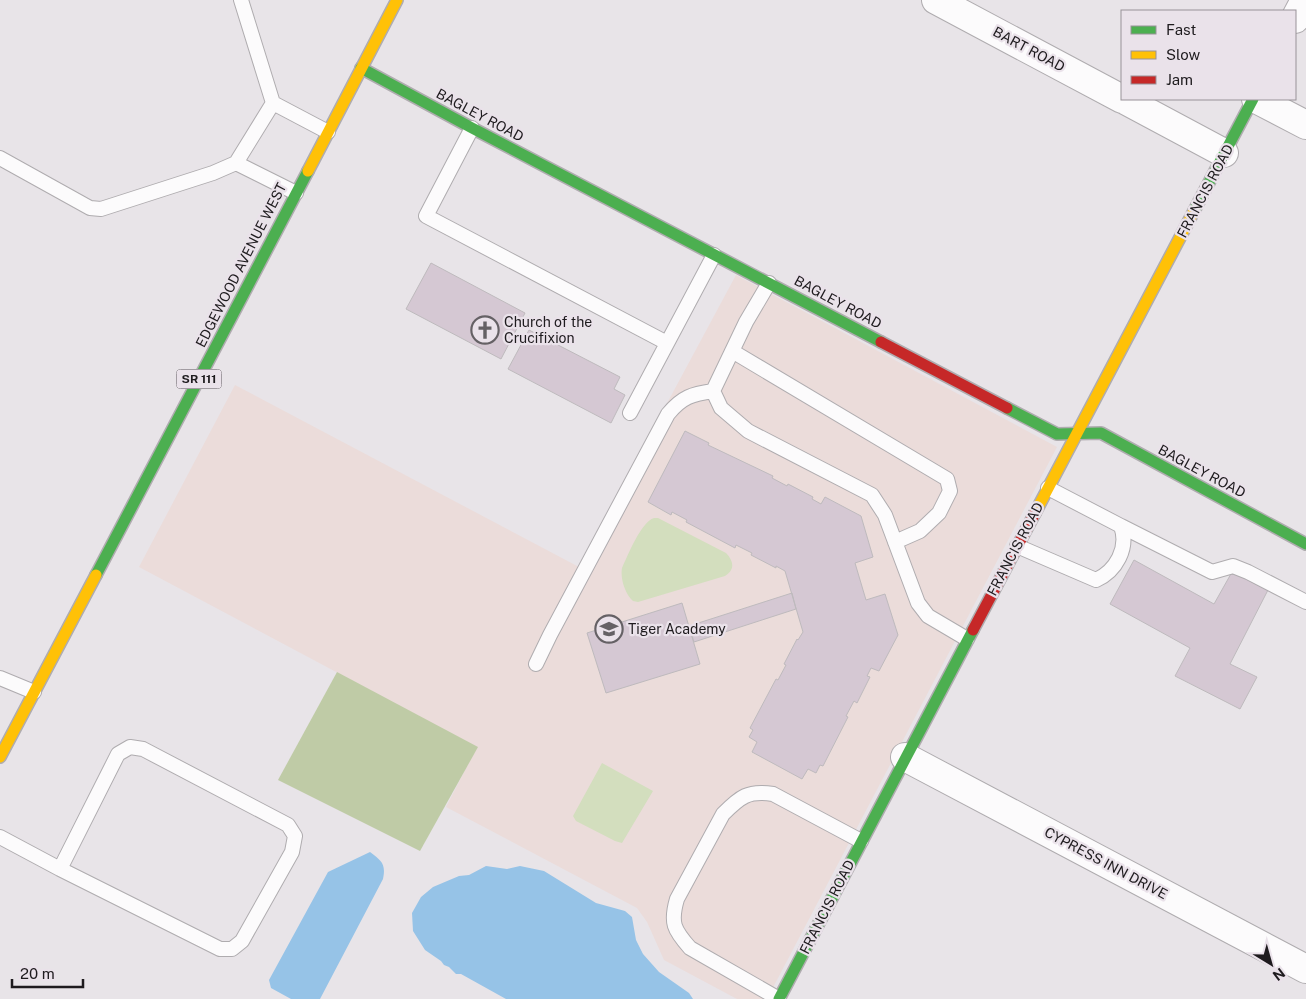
<svg xmlns="http://www.w3.org/2000/svg" width="1306" height="999" viewBox="0 0 1306 999" font-family="'Public Sans',sans-serif">
  <style>
    .education { fill: #ebdcda }
    .green { fill: #d3debe }
    .forest { fill: #bfcba6 }
    .water { fill: #96c3e7 }
    .building { fill: #d5c8d3; stroke: #bebabd }
    .lines { fill: none; stroke-linecap: round; stroke-linejoin: round }
    .lane-casing { stroke: #afacaf; stroke-width: 16 }
    .street-casing { stroke: #afacaf; stroke-width: 30 }
    .fast-casing { stroke: #afacaf; stroke-width: 14 }
    .slow-casing { stroke: #afacaf; stroke-width: 14 }
    .jam-casing { stroke: #afacaf; stroke-width: 14 }
    .lane { stroke: #fcfbfc; stroke-width: 14 }
    .street { stroke: #fcfbfc; stroke-width: 28 }
    .fast { stroke: #4caf50; stroke-width: 11 }
    .slow { stroke: #ffc107; stroke-width: 11 }
    .jam { stroke: #c62828; stroke-width: 11 }
    .labels { text-anchor: middle; stroke-width: 4.5; stroke-linejoin: round; paint-order: stroke }
    .shield { fill: #eae2ea; stroke: #5b575b; stroke-width: 1 }
    .shield-label { font-size: 12px; font-weight: bold; fill: #1e1b1e }
    .street-label { font-size: 14px; fill: #1e1b1e; stroke: #eae2ea }
    .poi-label { font-size: 14px; fill: #1e1b1e; stroke: #eae2ea; text-anchor: start }
  </style>
  <rect width="100%" height="100%" fill="#e8e4e8"/>
  <path class="education" d="M 736,275 L 1057,447 L 767,999 L 737,999 L 664,960 L 647,922 L 637,908 L 446,807 L 477,747 L 139,567 L 235,385 L 579,567 Z"/>
  <path class="green" d="M 654,518 L 658,518 L 726,553 C 734,561 735,570 725,576 L 638,602 L 633,601 C 625,594 620,578 622,568 C 628,555 641,522 654,518 Z
    M 602,763 L 653,791 L 622,843 L 615,841 L 576,821 L 573,816 Z"/>
  <path class="forest" d="M 337,672 L 478,747 L 420,851 L 278,780 Z"/>
  <path class="water" d="M 370,852 C 382,861 386,864 383,879 L 320,999 L 291,999 L 271,988 L 269,980 L 328,872 Z
    M 486,866 L 507,869 L 520,866 L 544,871 L 596,903 L 625,911 L 632,917 L 636,940 L 643,954 L 659,972 L 689,993 L 693,999 L 506,999 L 461,974 L 456,974 L 449,967 L 444,965 L 441,961 L 425,950 L 413,931 L 412,913 L 421,897 L 433,887 L 459,876 L 469,875 Z"/>
  <path class="building" d="M 431,263 L 525,313 L 501,359 L 406,309 Z
    M 529,330 L 620,377 L 614,389 L 625,395 L 611,423 L 508,369 Z
    M 685,431 L 709,443 L 708,445 L 773,476 L 772,478 L 787,486 L 788,484 L 813,497 L 812,499 L 821,504 L 825,497 L 861,516 L 873,557 L 855,563 L 866,600 L 885,594 L 898,635 L 879,671 L 871,668 L 867,676 L 870,677 L 857,703 L 854,701 L 846,716 L 848,717 L 823,766 L 820,765 L 816,773 L 808,769 L 802,779 L 752,752 L 757,742 L 749,737 L 753,730 L 750,728 L 776,679 L 778,680 L 786,665 L 784,664 L 797,639 L 798,640 L 803,632 L 785,571 L 776,566 L 776,568 L 751,555 L 752,553 L 736,545 L 735,548 L 686,522 L 687,520 L 672,512 L 671,515 L 648,502 Z
    M 1134,560 L 1214,604 L 1232,572 L 1268,590 L 1230,664 L 1257,677 L 1240,709 L 1175,676 L 1190,648 L 1110,604 Z
    M 792,593 L 796,609 L 694,642 L 689,626 Z
    M 682,603 L 700,664 L 606,693 L 587,633 Z"/>
  <g class="lines">
    <g class="lane-casing">
      <path id="lane" d="M 273,103 L 328,132
        M 472,128 L 426,216 L 667,343
        M 0,158 L 90,208 L 101,209 L 213,173 L 236,163 L 273,103 L 241,0
        M 236,163 L 296,193
        M 769,283 L 746,322 L 713,391 L 721,408 L 748,431 L 872,495 L 885,515 L 918,603 L 928,616 L 967,639
        M 732,351 L 947,479 L 950,491 L 939,513 L 920,531 L 895,542
        M 630,413 L 714,255
        M 1121,526 L 1212,572 L 1233,566 L 1248,572 L 1306,602
        M 1017,546 L 1096,580 C 1116,571 1129,548 1121,526 L 1048,488
        M 536,664 L 550,635 L 668,414 C 682,397 692,394 713,391
        M 0,678 L 34,692
        M 0,837 L 60,869 L 220,949 L 232,949 L 242,941 L 292,852 L 295,836 L 288,825 L 143,749 L 130,747 L 118,754 L 60,869
        M 779,999 L 690,948 C 674,930 670,923 677,899 L 723,814 C 740,797 748,790 773,794 L 861,841"/>
    </g>
    <g class="street-casing">
      <path id="street" d="M 936,0 L 1122,99
        M 1295,19 L 1305,0
        M 1123,99 L 1224,153
        M 1256,99 L 1306,125
        M 905,757 L 1306,969"/>
    </g>
    <g class="fast-casing">
      <path id="fast" d="M 361,68 L 472,128 L 881,342
        M 1194,211 L 1253,99
        M 1007,408 L 1057,434 L 1101,433 L 1306,544
        M 96,575 L 308,171
        M 779,999 L 973,630"/>
    </g>
    <g class="slow-casing">
      <path id="slow" d="M 308,171 L 397,0
        M 1035,513 L 1194,211
        M 0,757 L 96,575"/>
    </g>
    <g class="jam-casing">
      <path id="jam" d="M 881,342 L 1007,408
        M 973,630 L 1035,513"/>
    </g>
    <use href="#lane" class="lane"/>
    <use href="#street" class="street"/>
    <use href="#fast" class="fast"/>
    <use href="#slow" class="slow"/>
    <use href="#jam" class="jam"/>
  </g>
  <defs>
    <g id="church-ring" transform="scale(1.4375)"><circle r="9.5" fill="#eae2ea" stroke="#656165" stroke-width="1.5"/><path d="M-1.2-6h2.4v3.5h3.3v2.4h-3.3V6h-2.4V-.1h-3.3v-2.4h3.3Z" fill="#656165"/></g>
    <g id="school-ring" transform="scale(1.4375)"><circle r="9.5" fill="#eae2ea" stroke="#656165" stroke-width="1.5"/><path d="M0-5L7-2L0 1L-7-2ZM-4 1L0 2.5L4 1V4Q0 6-4 4Z" fill="#656165"/></g>
  </defs>
  <g fill-rule="evenodd">
    <use href="#church-ring" x="485" y="330"/>
    <use href="#school-ring" x="609" y="629"/>
  </g>
  <g class="labels">
    <rect class="shield" x="176.5" y="369.5" width="45" height="19" rx="4"/>
    <g class="shield-label">
      <text x="199" y="383">SR 111</text>
    </g>
    <g class="street-label">
      <text transform="translate(1029 49) rotate(28)" y="5">BART ROAD</text>
      <text transform="translate(480 115) rotate(28)" y="5">BAGLEY ROAD</text>
      <text transform="translate(1205 191) rotate(-62)" y="5">FRANCIS ROAD</text>
      <text transform="translate(241 265) rotate(-63)" y="5">EDGEWOOD AVENUE WEST</text>
      <text transform="translate(838 302) rotate(28)" y="5">BAGLEY ROAD</text>
      <text transform="translate(1202 471) rotate(28)" y="5">BAGLEY ROAD</text>
      <text transform="translate(1015 549) rotate(-62)" y="5">FRANCIS ROAD</text>
      <text transform="translate(1106 863) rotate(28)" y="5">CYPRESS INN DRIVE</text>
      <text transform="translate(827 907) rotate(-63)" y="5">FRANCIS ROAD</text>
    </g>
    <g class="poi-label">
      <text x="504" y="327">Church of the<tspan x="504" dy="16">Crucifixion</tspan></text>
      <text x="628" y="634">Tiger Academy</text>
    </g>
  </g>
  <rect x="1121" y="10" width="175" height="90" fill="#eae2ea" stroke="#989298"/>
  <rect x="1131" y="26" width="25" height="8" fill="#4caf50" stroke="#989298"/>
  <text x="1166" y="35" font-size="15" fill="#1e1b1e">Fast</text>
  <rect x="1131" y="51" width="25" height="8" fill="#ffc107" stroke="#989298"/>
  <text x="1166" y="60" font-size="15" fill="#1e1b1e">Slow</text>
  <rect x="1131" y="76" width="25" height="8" fill="#c62828" stroke="#989298"/>
  <text x="1166" y="85" font-size="15" fill="#1e1b1e">Jam</text>
  <g transform="translate(1271 964) rotate(143)" stroke="#eae2ea" stroke-width="4" paint-order="stroke">
  <path d="M0-4L9 19L0 12L-9 19Z" fill="#1e1b1e"/>
  <text y="-8" font-size="14" font-weight="bold" text-anchor="middle" fill="#1e1b1e">N</text>
  </g>
  <path d="M12 979v8h71v-8" fill="none" stroke="#1e1b1e" stroke-width="2.5"/>
  <text x="20" y="979" font-size="15" fill="#1e1b1e" stroke="#eae2ea" stroke-width="4" paint-order="stroke">20 m</text>
</svg>
